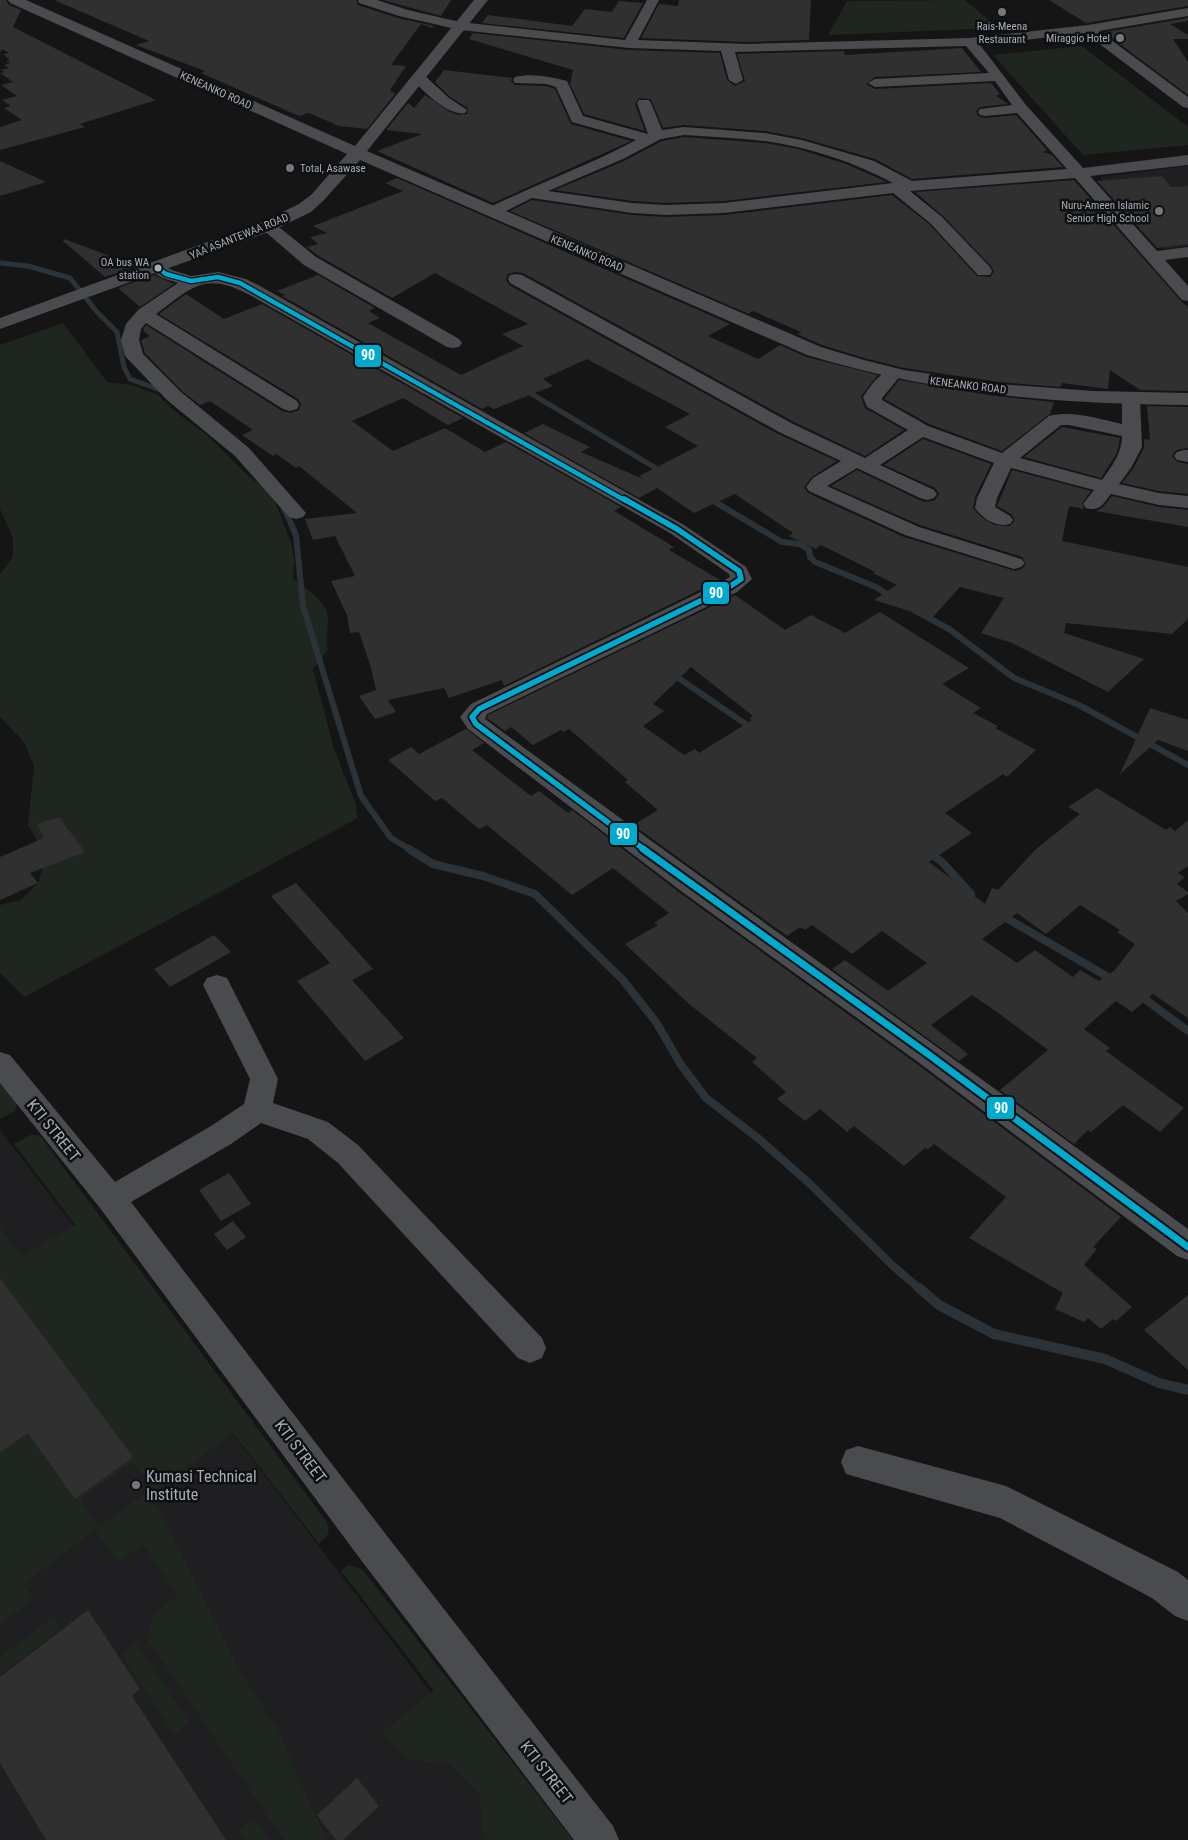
<svg xmlns="http://www.w3.org/2000/svg" width="1188" height="1840" viewBox="0 0 1188 1840" font-family="'Roboto Condensed',sans-serif">
  <style>
    .built { fill: #1f1f21 }
    .green { fill: #1f261f; fill-rule: evenodd }
    .lines { fill: none; stroke-linecap: round; stroke-linejoin: round }
    .stream-far3 { stroke: #2b3338; stroke-width: 5 }
    .stream-far2 { stroke: #2b3338; stroke-width: 6 }
    .stream-far1 { stroke: #2b3338; stroke-width: 8 }
    .stream { stroke: #2b3338; stroke-width: 10 }
    .building { fill: #303030; fill-rule: evenodd }
    .minor { fill: #4a4b4e; fill-rule: evenodd }
    .tertiary { fill: #4a4b4e; fill-rule: evenodd }
    .bus-1-far2-casing { stroke: #0f1011; stroke-width: 7 }
    .bus-1-far1-casing { stroke: #0f1011; stroke-width: 9 }
    .bus-1-casing { stroke: #0f1011; stroke-width: 11 }
    .bus-1-far2 { stroke: #00a9ce; stroke-width: 4.5 }
    .bus-1-far1 { stroke: #00a9ce; stroke-width: 5.5 }
    .bus-1 { stroke: #00a9ce; stroke-width: 7 }
    .poi-dot { fill: #74777e; stroke: #0f1011; stroke-width: 2 }
    .bus-dot { fill: #a7acb6; stroke: #0f1011; stroke-width: 2 }
    .labels { text-anchor: middle; stroke-width: 5; stroke-linejoin: round; paint-order: stroke }
    .far-poi-label { font-size: 11px; fill: #a7acb6; stroke: #0f1011; text-anchor: end }
    .far-street-label { font-size: 11px; fill: #a7acb6; stroke: #0f1011 }
    .far-bus-label { font-size: 11px; fill: #a7acb6; stroke: #0f1011; text-anchor: end }
    .near-street-label { font-size: 16px; fill: #a7acb6; stroke: #0f1011 }
    .near-poi-label { font-size: 16px; fill: #a7acb6; stroke: #0f1011; text-anchor: start }
    .line-badge { stroke: #0f1011; stroke-width: 2 }
    .badge-label { font-size: 14px; text-anchor: middle; font-weight: bold; fill: #fff }
  </style>
  <rect width="100%" height="100%" fill="#151515"/>
  <path class="built" d="M 1188,166 L 1188,246 L 1163,249 L 1100,177 Z
    M 0,1130 L 544,1840 L 0,1840 Z"/>
  <path class="green" d="M 965,0 L 998,28 L 828,35 L 847,1 Z
    M 1082,46 L 1188,127 L 1188,145 L 1083,155 L 993,55 Z
    M 63,323 L 107,382 L 131,385 L 157,394 L 171,408 L 208,436 L 245,473 L 266,490 L 275,501 L 291,543 L 294,558 L 293,579 C 305,588 329,602 328,619 C 328,633 325,635 328,650 L 313,669 L 334,749 L 355,802 L 358,818 L 24,997 L 0,973 L 0,905 L 21,900 L 38,883 L 43,868 L 43,851 L 28,825 L 34,766 L 24,742 L 0,717 L 0,574 L 13,557 L 13,538 L 0,509 L 0,345 Z
    M 0,1078 L 18,1101 L 15,1111 L 0,1119 Z
    M 30,1135 L 38,1135 L 41,1137 L 327,1522 L 329,1533 L 319,1544 L 233,1433 L 154,1493 L 151,1498 L 162,1514 L 236,1664 L 279,1732 L 313,1811 L 328,1840 L 284,1840 L 147,1639 L 154,1613 L 178,1596 L 143,1545 L 118,1562 L 95,1530 L 23,1585 L 34,1599 L 0,1624 L 0,1227 L 22,1256 L 75,1225 L 14,1144 ZM 133,1462 L 151,1489 L 99,1526 L 80,1499 Z
    M 348,1565 L 362,1569 L 573,1840 L 485,1840 L 482,1825 L 480,1795 L 451,1765 L 406,1759 L 382,1732 L 434,1691 L 341,1571 Z
    M 54,1617 L 61,1628 L 0,1675 L 0,1657 Z
    M 136,1642 L 189,1722 L 174,1735 L 121,1654 Z
    M 254,1817 L 269,1840 L 245,1840 L 238,1831 Z"/>
  <g class="lines">
    <path class="stream-far3" d="M 0,263 L 28,266 L 70,278 L 97,312 L 117,332 L 124,367 L 130,379 L 163,391
      M 525,390 L 664,473
      M 708,498 L 713,501"/>
    <path class="stream-far2" d="M 710,499 L 782,542 L 800,544 L 809,550 L 810,557 L 815,562 L 876,587 L 893,598
      M 283,506 L 296,535 L 303,606 L 361,796 L 391,838 L 411,850
      M 914,610 L 949,629 L 1014,678 L 1079,705 L 1188,765
      M 671,673 L 753,729"/>
    <path class="stream-far1" d="M 409,849 L 433,864 L 483,876 L 535,894 L 623,980 L 656,1022 L 681,1065 L 706,1098 L 759,1139 L 809,1183 L 893,1266 L 920,1289
      M 928,852 L 942,862 L 971,894
      M 1001,915 L 1115,981
      M 1138,994 L 1188,1031"/>
    <path class="stream" d="M 919,1288 L 939,1305 L 994,1334 L 1105,1359 L 1159,1383 L 1188,1390"/>
  </g>
  <path class="building" d="M 0,0 L 6,0 L 9,5 L 21,10 L 13,27 L 156,100 L 80,124 L 85,127 L 0,150 L 0,127 L 22,120 L 4,108 L 11,106 L 2,100 L 17,96 L 1,85 L 13,82 L 0,73 L 5,72 L 1,70 L 9,68 L 4,65 L 10,63 L 6,61 L 10,60 L 3,54 L 9,53 L 2,49 L 0,53 Z
    M 54,0 L 356,0 L 358,5 L 398,18 L 434,26 L 432,28 L 421,24 L 391,65 L 406,66 L 390,90 L 395,94 L 367,129 L 339,126 L 309,113 L 299,116 L 201,73 L 205,71 L 136,45 L 149,41 Z
    M 383,0 L 451,0 L 441,16 Z
    M 679,0 L 811,0 L 809,40 L 747,42 L 641,38 L 659,4 L 678,6 Z
    M 1049,0 L 1188,0 L 1188,6 L 1086,23 Z
    M 619,1 L 643,3 L 624,38 L 482,23 L 488,15 L 572,26 L 585,9 L 612,12 Z
    M 1188,18 L 1188,21 L 1170,24 L 1188,35 L 1188,39 L 1173,39 L 1188,62 L 1188,95 L 1104,32 Z
    M 473,33 L 629,50 L 720,53 L 727,80 L 735,86 L 745,81 L 737,54 L 844,51 L 845,55 L 962,48 L 981,72 L 875,77 L 866,84 L 875,89 L 991,83 L 1000,94 L 996,96 L 1008,104 L 980,107 L 976,111 L 978,116 L 985,118 L 1016,115 L 1047,150 L 1043,152 L 1052,155 L 1063,167 L 912,179 L 875,159 L 802,138 L 765,131 L 684,125 L 663,128 L 651,99 L 639,98 L 635,104 L 645,131 L 584,114 L 570,84 L 573,70 L 469,39 Z
    M 444,70 L 512,78 L 511,81 L 515,85 L 546,86 L 555,89 L 571,124 L 631,141 L 493,203 L 377,151 L 422,134 L 386,130 L 408,103 L 414,108 L 425,95 L 450,112 L 458,115 L 467,114 L 468,108 L 450,97 L 435,82 Z
    M 684,137 L 765,143 L 798,149 L 846,164 L 887,182 L 724,201 L 666,203 L 632,201 L 555,190 L 624,161 L 662,141 Z
    M 0,161 L 46,182 L 0,196 Z
    M 1162,176 L 1171,187 L 1188,186 L 1188,244 L 1157,248 L 1097,181 Z
    M 397,178 L 730,324 L 708,336 L 758,359 L 780,345 L 806,357 L 878,375 L 861,396 L 865,408 L 904,430 L 865,456 L 794,422 L 523,273 L 516,272 L 508,274 L 506,280 L 509,285 L 778,434 L 837,461 L 812,477 L 804,487 L 808,493 L 904,537 L 1015,571 L 1022,569 L 1026,564 L 1022,557 L 920,525 L 831,486 L 857,470 L 919,500 L 926,502 L 935,500 L 939,494 L 935,488 L 884,465 L 923,439 L 991,464 L 975,497 L 973,508 L 981,517 L 994,525 L 1010,526 L 1015,520 L 1011,514 L 997,506 L 1012,470 L 1091,491 L 1082,503 L 1084,509 L 1069,506 L 1062,541 L 1188,567 L 1188,619 L 1172,634 L 1066,623 L 1064,633 L 1144,659 L 1108,692 L 1012,643 L 981,633 L 1004,598 L 960,587 L 932,618 L 874,600 L 897,585 L 873,573 L 875,572 L 821,545 L 816,549 L 789,536 L 793,533 L 735,494 L 694,513 L 657,488 L 639,498 L 524,433 L 543,424 L 590,447 L 581,452 L 643,479 L 639,476 L 698,446 L 665,427 L 690,414 L 587,359 L 543,379 L 553,386 L 494,409 L 488,406 L 482,409 L 282,296 L 285,295 L 277,291 L 318,275 L 375,308 L 369,311 L 380,318 L 368,323 L 461,375 L 523,346 L 502,334 L 528,324 L 435,273 L 392,298 L 317,255 L 307,247 L 318,244 L 310,237 L 327,233 L 313,226 L 403,191 L 385,183 Z
    M 1074,180 L 1181,301 L 1188,307 L 1188,391 L 1140,390 L 1110,370 L 1108,389 L 1062,383 L 1060,387 L 999,382 L 904,368 L 864,358 L 822,345 L 797,334 L 801,332 L 753,311 L 749,314 L 510,211 L 532,200 L 632,215 L 666,217 L 724,215 L 892,195 L 929,224 L 977,276 L 990,277 L 994,272 L 991,266 L 943,216 L 915,192 Z
    M 64,239 L 137,266 L 105,277 L 63,241 Z
    M 154,275 L 174,284 L 140,307 L 118,288 Z
    M 186,294 L 224,319 L 262,304 L 463,418 L 448,425 L 403,398 L 352,421 L 393,451 L 445,428 L 485,452 L 506,442 L 621,507 L 614,511 L 674,547 L 669,550 L 720,580 L 504,686 L 502,680 L 449,698 L 444,688 L 388,700 L 396,712 L 375,719 L 359,696 L 376,690 L 371,668 L 359,632 L 350,633 L 347,615 L 331,581 L 355,576 L 335,536 L 313,540 L 305,519 L 357,513 L 299,466 L 296,468 L 276,454 L 273,456 L 242,435 L 253,430 L 210,401 L 200,405 L 182,391 L 145,353 L 141,340 L 150,336 L 143,331 L 146,325 L 282,411 L 291,413 L 299,410 L 301,404 L 298,399 L 159,314 Z
    M 899,380 L 995,396 L 1054,402 L 1050,414 L 1002,451 L 929,424 L 884,399 Z
    M 1147,406 L 1188,407 L 1188,448 L 1176,450 L 1172,456 L 1177,462 L 1188,464 L 1188,494 L 1159,491 L 1122,483 L 1133,469 L 1144,448 L 1144,439 L 1150,440 Z
    M 1062,427 L 1120,438 L 1117,453 L 1101,478 L 1024,457 Z
    M 1112,496 L 1159,507 L 1188,510 L 1188,527 L 1096,511 L 1102,508 Z
    M 735,595 L 785,630 L 811,615 L 845,633 L 880,612 L 969,668 L 942,684 L 981,708 L 973,713 L 998,726 L 995,728 L 1036,750 L 1007,777 L 1003,774 L 945,813 L 972,833 L 929,862 L 985,904 L 992,888 L 998,890 L 1036,849 L 1080,814 L 1068,807 L 1097,788 L 1166,830 L 1170,827 L 1175,831 L 1188,820 L 1188,866 L 1178,873 L 1185,877 L 1177,884 L 1188,892 L 1188,894 L 1176,901 L 1188,913 L 1188,1018 L 1153,994 L 1132,1012 L 1116,1001 L 1084,1029 L 1110,1048 L 1106,1051 L 1184,1108 L 1160,1132 L 1123,1105 L 1091,1132 L 1088,1130 L 1074,1144 L 1000,1090 L 1048,1050 L 997,1012 L 972,995 L 931,1025 L 968,1054 L 959,1061 L 832,969 L 845,960 L 888,991 L 927,963 L 882,931 L 852,954 L 812,925 L 805,930 L 800,927 L 787,936 L 633,825 L 658,810 L 625,782 L 628,780 L 569,729 L 563,732 L 561,730 L 533,745 L 511,727 L 505,731 L 487,718 L 488,715 ZM 691,667 L 753,716 L 749,718 L 752,720 L 699,753 L 695,749 L 684,755 L 643,726 L 664,711 L 653,704 ZM 1080,905 L 1120,930 L 1117,932 L 1135,944 L 1115,970 L 1099,981 L 1080,970 L 1073,977 L 1035,950 L 1017,963 L 982,939 L 1017,913 L 1046,934 Z
    M 1150,708 L 1188,720 L 1188,751 L 1158,740 L 1120,774 Z
    M 465,728 L 484,743 L 472,750 L 531,796 L 539,791 L 568,813 L 572,810 L 680,893 L 917,1064 L 1121,1217 L 1093,1247 L 1097,1249 L 1084,1265 L 1132,1307 L 1116,1321 L 1113,1319 L 1101,1329 L 1088,1318 L 1084,1322 L 1055,1309 L 1063,1293 L 969,1238 L 1006,1197 L 934,1144 L 928,1149 L 925,1148 L 904,1166 L 854,1126 L 847,1132 L 820,1109 L 805,1121 L 777,1099 L 786,1092 L 752,1062 L 757,1058 L 689,1004 L 625,944 L 658,925 L 654,923 L 669,913 L 613,868 L 572,895 L 487,825 L 479,829 L 442,798 L 435,801 L 388,760 L 411,747 L 419,754 L 466,729 Z
    M 59,817 L 85,852 L 30,873 L 38,883 L 0,900 L 0,857 L 44,838 L 37,824 Z
    M 296,883 L 373,969 L 352,980 L 404,1038 L 365,1061 L 297,981 L 330,963 L 271,896 Z
    M 214,935 L 231,952 L 170,987 L 154,969 Z
    M 229,1173 L 251,1204 L 221,1221 L 199,1190 Z
    M 233,1221 L 246,1237 L 227,1250 L 214,1234 Z
    M 0,1278 L 133,1457 L 75,1499 L 28,1433 L 0,1452 Z
    M 1188,1295 L 1188,1370 L 1144,1330 Z
    M 88,1610 L 140,1689 L 132,1696 L 226,1840 L 46,1840 L 0,1763 L 0,1677 Z
    M 357,1778 L 379,1806 L 343,1840 L 336,1840 L 317,1815 Z"/>
  <g class="lines">
    <path class="minor" d="M 358,0 L 377,0 L 408,10 L 460,22 L 625,40 L 647,0 L 659,0 L 638,40 L 747,44 L 970,38 L 1088,25 L 1188,8 L 1188,16 L 1099,31 L 1188,97 L 1188,108 L 1183,107 L 1085,33 L 980,45 L 1026,105 L 1083,168 L 1188,155 L 1188,165 L 1090,176 L 1157,251 L 1188,247 L 1188,257 L 1165,260 L 1188,286 L 1188,301 L 1182,300 L 1075,178 L 910,191 L 942,217 L 990,267 L 992,271 L 990,275 L 978,275 L 930,223 L 893,193 L 724,213 L 666,215 L 632,213 L 532,198 L 498,215 L 486,215 L 484,212 L 486,209 C 536,184 588,166 636,140 L 572,122 L 556,87 L 546,84 L 515,83 L 513,80 L 515,77 C 532,73 550,77 567,81 L 583,116 L 648,134 L 637,103 L 639,100 L 649,100 L 651,103 L 662,130 L 684,127 L 765,133 L 802,140 L 874,161 L 912,181 L 1067,169 L 1017,113 L 985,116 L 980,115 L 978,112 L 980,109 L 1012,105 L 995,81 L 875,87 L 868,83 L 875,79 L 989,73 L 966,46 L 735,52 L 743,80 L 736,84 L 729,80 L 721,51 L 629,48 L 460,30 L 399,16 L 359,3 ZM 684,135 C 711,137 738,138 765,141 C 809,147 854,162 893,183 L 724,203 L 666,205 L 632,203 L 548,191 L 623,159 L 661,139 Z
      M 418,73 L 423,74 L 449,98 L 467,110 L 465,113 C 449,117 420,89 411,77 Z
      M 268,221 L 274,223 L 316,257 L 459,339 L 462,343 L 459,347 L 453,348 L 447,347 L 304,265 L 262,229 L 260,226 L 262,223 Z
      M 158,263 L 172,270 L 191,276 L 218,272 L 246,279 L 260,286 L 684,525 L 746,567 L 752,579 L 737,592 L 487,714 L 485,719 C 718,891 954,1058 1188,1229 L 1188,1260 L 1177,1256 L 918,1062 L 681,891 L 468,729 L 460,717 L 471,704 L 721,582 L 730,577 L 729,574 L 670,533 L 248,294 C 204,271 191,288 156,314 L 297,401 L 299,405 L 297,409 L 290,411 L 283,409 L 146,323 L 141,329 L 139,340 L 143,354 L 181,392 L 249,448 L 306,513 L 303,517 L 296,519 L 289,517 L 235,456 L 167,400 L 125,356 L 121,340 L 126,324 L 138,310 L 178,283 C 167,279 157,278 150,268 L 152,264 Z
      M 516,274 L 522,275 L 793,424 L 865,458 L 908,430 L 867,407 L 863,397 C 871,385 884,366 899,370 L 902,374 L 882,398 L 882,400 L 928,426 L 1002,453 L 1049,416 C 1073,410 1099,419 1122,424 L 1122,399 L 1124,395 L 1131,393 L 1138,395 L 1140,399 L 1142,447 L 1131,468 L 1119,484 L 1159,493 L 1188,496 L 1188,508 L 1159,505 L 1111,494 C 1103,504 1100,512 1086,508 L 1083,504 L 1094,490 L 1011,468 L 997,498 L 995,507 L 1010,516 L 1013,520 L 1010,524 C 996,528 983,519 975,508 L 977,498 L 994,463 L 923,437 L 880,465 L 934,490 L 937,494 L 934,498 L 927,500 L 920,498 L 857,468 L 827,486 L 919,527 L 1021,559 L 1025,563 L 1021,567 L 1014,569 L 905,535 L 809,491 L 806,487 L 813,478 L 841,461 L 779,432 L 510,283 L 508,279 L 510,275 ZM 1061,425 L 1069,425 L 1122,436 C 1122,453 1112,466 1102,480 L 1020,458 Z
      M 1184,450 L 1188,450 L 1188,462 L 1177,460 L 1174,456 L 1177,452 Z
      M 217,975 L 227,978 L 278,1079 L 273,1103 L 328,1122 L 358,1145 L 542,1338 L 546,1348 L 542,1358 L 530,1363 L 518,1358 L 338,1163 L 308,1139 L 261,1123 L 231,1144 L 131,1202 L 384,1532 L 613,1826 L 619,1840 L 574,1840 L 358,1556 L 100,1208 L 0,1083 L 0,1052 L 10,1055 L 115,1182 L 211,1126 L 244,1104 L 250,1079 L 203,985 L 207,978 Z
      M 858,1446 L 1006,1486 L 1178,1572 L 1188,1580 L 1188,1621 L 1175,1616 L 1152,1598 L 1000,1518 L 846,1474 L 841,1462 L 846,1450 Z"/>
    <path class="tertiary" d="M 8,0 L 26,0 L 355,146 L 474,0 L 488,0 L 367,151 L 821,347 L 864,360 L 904,370 L 999,384 L 1094,391 L 1188,393 L 1188,405 C 1054,404 936,394 807,355 L 360,160 L 324,200 L 311,212 L 274,230 L 0,329 L 0,318 L 262,222 L 299,204 L 312,194 L 347,154 L 10,3 Z"/>
    <g class="bus-1-far2-casing">
      <path id="bus-1-far2" d="M 158,268 L 166,274 L 191,281 L 218,277 L 240,283 L 626,501"/>
    </g>
    <g class="bus-1-far1-casing">
      <path id="bus-1-far1" d="M 624,499 L 677,529 L 739,571 L 741,579 L 729,587 L 479,709 L 472,717 L 476,724 L 645,850"/>
    </g>
    <g class="bus-1-casing">
      <path id="bus-1" d="M 643,849 L 928,1054 L 1188,1247"/>
    </g>
    <use href="#bus-1-far2" class="bus-1-far2"/>
    <use href="#bus-1-far1" class="bus-1-far1"/>
    <use href="#bus-1" class="bus-1"/>
  </g>
  <g class="poi-dot">
    <circle cx="1002" cy="12" r="5"/>
    <circle cx="1120" cy="38" r="5"/>
    <circle cx="290" cy="168" r="5"/>
    <circle cx="1159" cy="211" r="5"/>
    <circle cx="136" cy="1485" r="5"/>
  </g>
  <circle class="bus-dot" cx="158" cy="268" r="4.5"/>
  <g class="labels">
    <g class="far-poi-label">
      <text x="1002" y="30" text-anchor="middle">Rais-Meena<tspan x="1002" dy="13">Restaurant</tspan></text>
      <text x="1110" y="42">Miraggio Hotel</text>
      <text x="300" y="172" text-anchor="start">Total, Asawase</text>
      <text x="1149" y="209">Nuru-Ameen Islamic<tspan x="1149" dy="13">Senior High School</tspan></text>
    </g>
    <g class="far-street-label">
      <text transform="translate(216 90) rotate(24)" y="4">KENEANKO ROAD</text>
      <text transform="translate(239 236) rotate(-22)" y="4">YAA ASANTEWAA ROAD</text>
      <text transform="translate(587 253) rotate(23)" y="4">KENEANKO ROAD</text>
      <text transform="translate(968 385) rotate(7)" y="4">KENEANKO ROAD</text>
    </g>
    <g class="far-bus-label">
      <text x="149" y="266">OA bus WA<tspan x="149" dy="13">station</tspan></text>
    </g>
    <g class="near-street-label">
      <text transform="translate(54 1130) rotate(51)" y="6">KTI STREET</text>
      <text transform="translate(301 1451) rotate(53)" y="6">KTI STREET</text>
      <text transform="translate(547 1772) rotate(52)" y="6">KTI STREET</text>
    </g>
    <g class="near-poi-label">
      <text x="146" y="1482">Kumasi Technical<tspan x="146" dy="18">Institute</tspan></text>
    </g>
  </g>
  <g class="line-badge">
    <rect x="354" y="344" width="28" height="24" rx="5" fill="#00a9ce"/>
    <rect x="702" y="581" width="28" height="24" rx="5" fill="#00a9ce"/>
    <rect x="609" y="822" width="29" height="24" rx="5" fill="#00a9ce"/>
    <rect x="986" y="1096" width="29" height="24" rx="5" fill="#00a9ce"/>
  </g>
  <g class="badge-label">
    <text x="368" y="360">90</text>
    <text x="716" y="598">90</text>
    <text x="623" y="839">90</text>
    <text x="1001" y="1113">90</text>
  </g>
</svg>
